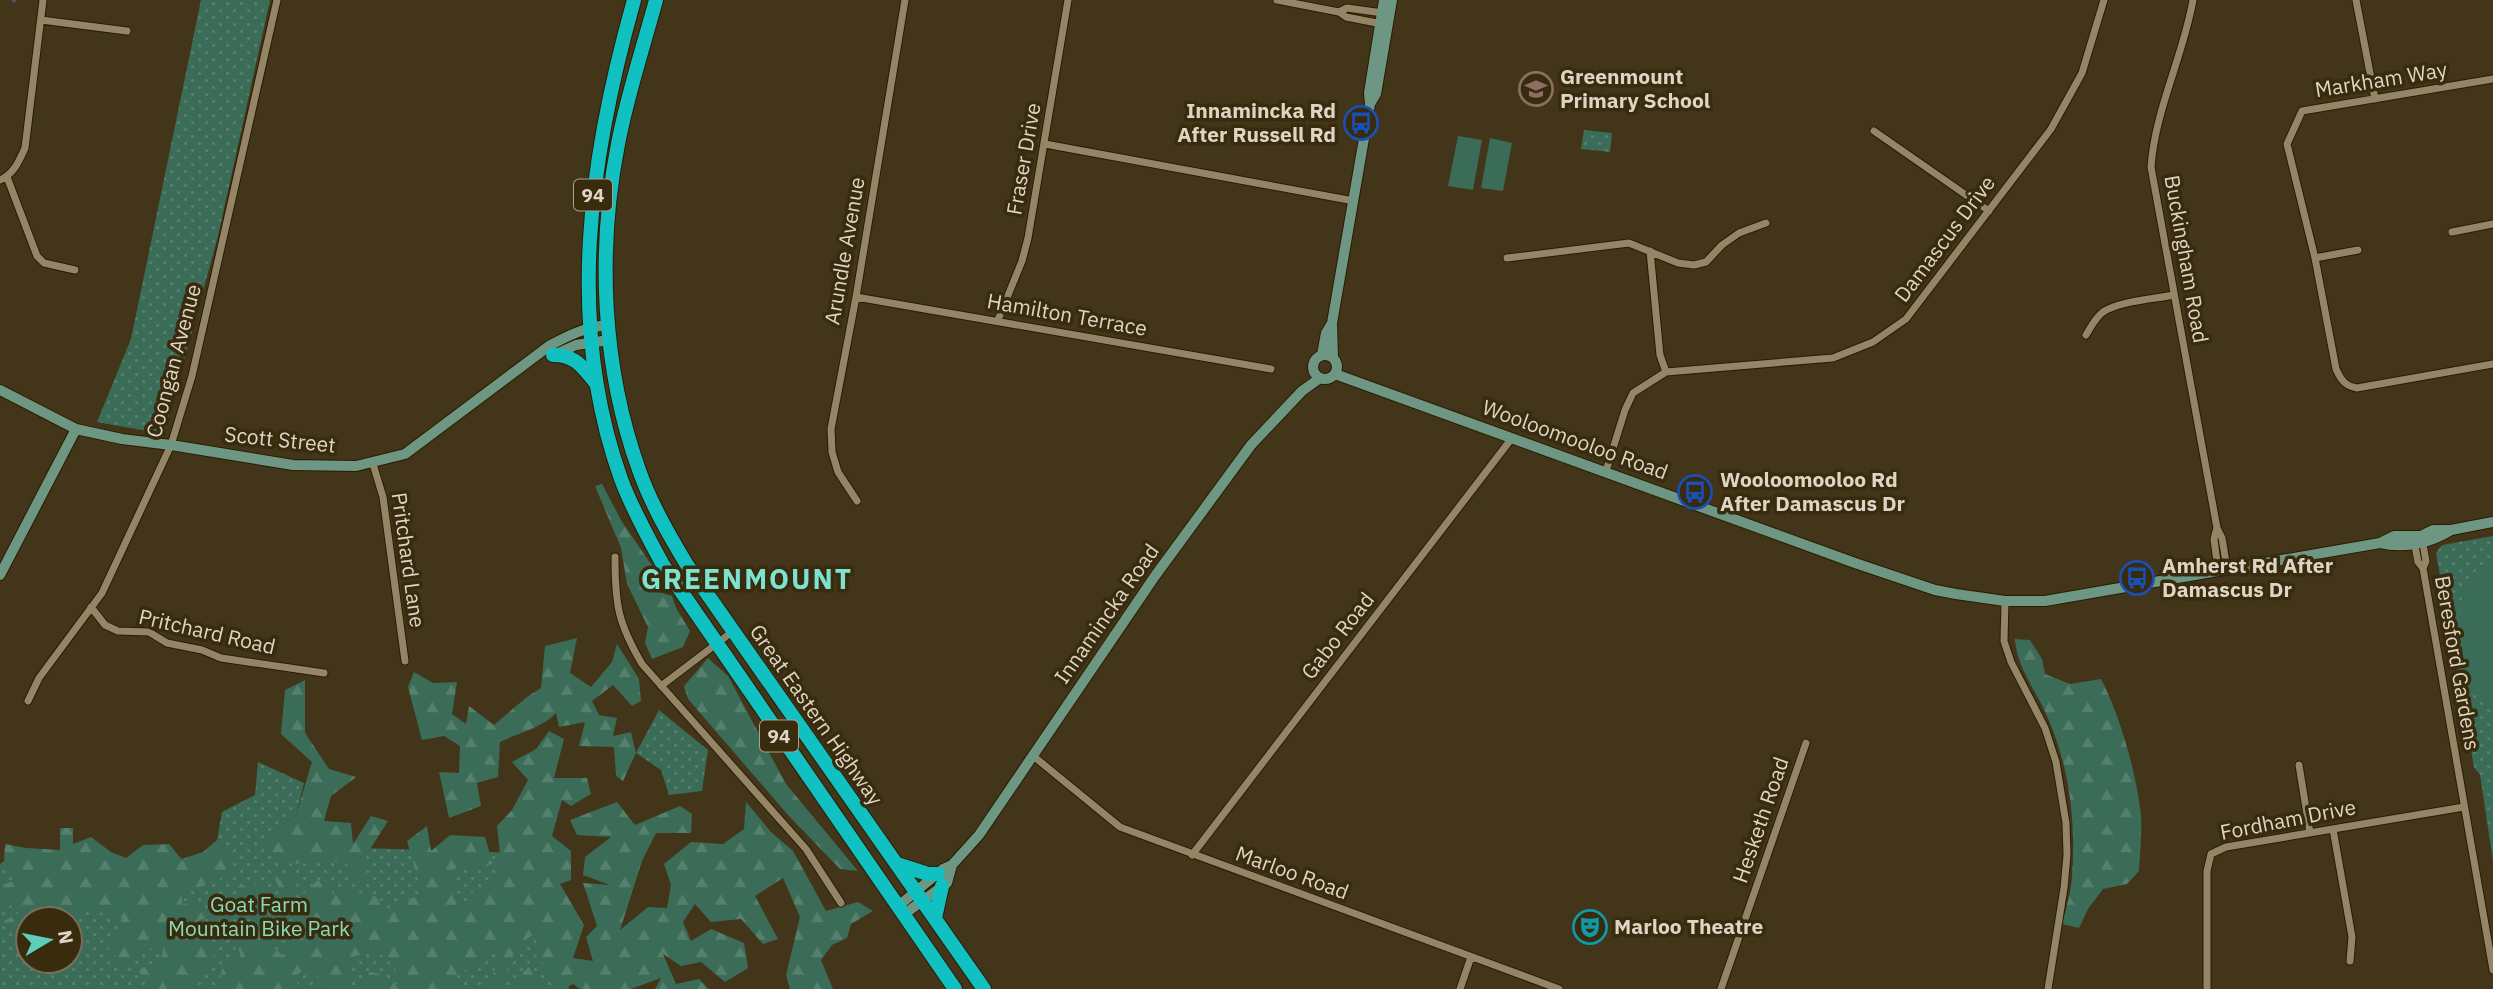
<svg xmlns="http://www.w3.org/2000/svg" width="2493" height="989" viewBox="0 0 2493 989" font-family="'IBM Plex Sans',sans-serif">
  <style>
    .green { fill: url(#green-dots); fill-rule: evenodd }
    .forest { fill: url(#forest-firs) }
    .pitch { fill: #3a6c57 }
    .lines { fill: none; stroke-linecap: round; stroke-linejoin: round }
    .stream { stroke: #4e5b6d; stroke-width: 3.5 }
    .street-casing { stroke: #291c01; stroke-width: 9 }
    .secondary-casing { stroke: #291c01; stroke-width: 12 }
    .highway-casing { stroke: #291c01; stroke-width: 16 }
    .street { stroke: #948567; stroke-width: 7 }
    .secondary { stroke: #6d9782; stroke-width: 10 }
    .highway { stroke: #11c1c1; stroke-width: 14 }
    .labels { text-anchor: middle; stroke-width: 7; stroke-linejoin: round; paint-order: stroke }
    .shield { fill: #382b0e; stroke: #aca28e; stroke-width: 2 }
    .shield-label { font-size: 19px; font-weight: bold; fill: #ded5c5 }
    .poi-label { font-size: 21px; font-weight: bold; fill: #ded5c5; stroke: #382b0e; text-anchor: start }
    .street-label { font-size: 21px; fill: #ded5c5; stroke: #382b0e }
    .park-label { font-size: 21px; fill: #89dbb8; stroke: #382b0e }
    .district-label { font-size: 28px; font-weight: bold; letter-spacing: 2px; fill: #7de3d0; stroke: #382b0e }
  </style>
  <defs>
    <pattern id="green-dots" width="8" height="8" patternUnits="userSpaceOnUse" patternTransform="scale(1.75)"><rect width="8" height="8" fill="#3a6c57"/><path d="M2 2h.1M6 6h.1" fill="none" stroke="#56806e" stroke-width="1.8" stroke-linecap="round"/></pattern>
    <pattern id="forest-firs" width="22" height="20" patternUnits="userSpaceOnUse" patternTransform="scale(1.75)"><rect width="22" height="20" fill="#3a6c57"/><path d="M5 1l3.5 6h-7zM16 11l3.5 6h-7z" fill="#56806e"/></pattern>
  </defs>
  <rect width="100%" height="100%" fill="#423519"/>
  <path class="green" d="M 201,0 L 270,0 L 218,236 L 164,434 L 97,422 L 131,339 Z
    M 1584,130 L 1612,133 L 1610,152 L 1581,149 Z
    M 2493,536 L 2493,861 L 2480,775 L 2474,767 L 2436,553 L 2442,545 Z
    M 659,710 L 708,750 L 702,791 L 669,795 L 661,770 L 636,753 Z
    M 258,762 L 304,783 L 296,815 L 270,834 L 267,845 L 520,853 L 558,904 L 569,989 L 0,989 L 0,864 L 4,861 L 12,869 L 138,873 L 222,846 L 217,840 L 222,812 L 255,795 ZM 28,919 L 70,919 L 70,961 L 28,961 Z"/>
  <path class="forest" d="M 602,484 L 622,522 L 653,567 L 655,591 L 672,596 L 676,608 L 690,631 L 683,647 L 652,659 L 645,643 L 648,627 L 627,584 L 621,548 L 595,486 Z
    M 577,638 L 570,673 L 591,687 L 612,662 L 617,644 L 639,679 L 641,701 L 632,706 L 613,685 L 592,701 L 599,715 L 617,718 L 613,736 L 631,732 L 636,753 L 623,781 L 616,776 L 614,747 L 579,746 L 585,722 L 559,727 L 556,713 C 542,728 518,733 500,742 L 498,777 L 477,783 L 481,806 L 449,818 L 439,772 L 459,773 L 460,746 L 444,736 L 422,740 L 408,687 L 414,672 L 433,683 L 457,682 L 452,714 L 466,724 L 469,706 L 494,725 L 527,697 L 541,688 L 545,646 Z
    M 2015,639 L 2030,640 L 2042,659 L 2045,674 L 2070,684 L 2101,679 C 2120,715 2137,775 2141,816 C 2142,834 2140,853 2139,871 L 2127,884 L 2103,889 L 2088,909 L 2079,928 L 2062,924 C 2066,909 2071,892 2072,877 C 2076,824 2070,772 2050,723 C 2039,694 2017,670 2015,639 Z
    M 708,658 L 728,676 L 786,784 L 858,871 L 840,869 L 788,815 L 688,699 L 684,686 Z
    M 305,680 L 305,733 L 329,769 L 356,777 L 331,796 L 324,821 L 351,823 L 353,844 L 371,816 L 388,821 L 367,854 L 361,885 L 345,861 L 292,864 L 263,853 L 270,834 L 296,815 L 312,762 L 281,734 L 285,690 Z
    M 549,731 L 564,739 L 554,778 L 587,778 L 591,794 L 571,806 L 562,800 L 552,836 L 571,851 L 571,880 L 560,884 L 584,925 L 573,958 L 593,961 L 586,937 L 597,926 L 583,883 L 610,885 L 583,875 L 585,857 L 611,837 L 577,835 L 570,820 L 617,802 L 635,825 L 680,806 L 692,814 L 691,833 L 656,833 L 642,861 L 620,930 L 648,907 L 667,908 L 671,885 L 664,864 L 691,842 L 723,844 L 744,829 L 746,802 L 771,832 L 793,851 L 826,911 L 858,902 L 873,911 L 851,924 L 847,938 L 832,945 L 821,960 L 833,989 L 790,989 L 786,975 L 800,917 L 783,878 L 755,896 L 778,939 L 763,944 L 741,919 L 711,922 L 695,904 L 683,922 L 691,941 L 711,929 L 744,943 L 748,968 L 725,982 L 701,962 L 681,966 L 663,954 L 676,984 L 699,979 L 709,989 L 655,989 L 661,978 L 631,989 L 580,989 L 573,984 L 564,989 L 534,953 L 538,932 C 513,944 509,965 501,989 L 489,989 L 500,951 L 490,948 L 485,953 L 477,970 L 456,970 L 458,989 L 362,989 L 362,970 L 380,974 L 382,983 L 401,984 L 391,959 L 376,952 L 349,957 L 347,987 L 339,986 L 340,989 L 323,989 L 325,981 L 305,970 L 293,977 L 302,989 L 211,989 L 219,984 L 222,969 L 241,957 L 234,933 L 255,922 L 236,900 L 238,886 L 264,885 L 267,907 L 255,900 L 260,918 L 271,919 L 275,949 L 285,958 L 292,937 L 292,912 L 275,880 L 293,876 L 300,897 L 318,880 L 331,882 L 332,895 L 347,891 L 379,897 L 383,913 L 422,893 L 407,841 L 427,826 L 431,851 L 450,835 L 485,837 L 493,864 L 454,869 L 451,881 L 465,907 L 474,890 L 498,880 L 500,854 L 497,826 L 512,810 L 528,780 L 512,762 L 536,749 Z
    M 60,828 L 73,828 L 73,844 L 91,837 L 111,852 L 126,858 L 143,845 L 169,844 L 184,862 L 202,853 L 217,840 L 231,854 L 235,872 L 203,886 L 181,891 L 182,905 L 197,901 L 199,911 L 220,904 L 225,914 L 199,920 L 207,941 L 221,943 L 199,981 L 190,989 L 148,989 L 137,968 L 159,966 L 165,945 L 150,949 L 124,966 L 109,949 L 124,919 C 100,913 88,902 70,925 L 70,919 L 28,919 L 28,943 L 3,922 L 25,909 L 0,903 L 0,886 L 12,881 L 12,869 L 4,861 L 5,844 L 26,848 L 60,850 Z
    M 529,967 L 541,989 L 514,989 L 509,983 Z"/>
  <path class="pitch" d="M 1458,136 L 1482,140 L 1473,190 L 1448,186 Z
    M 1490,138 L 1512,143 L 1503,191 L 1481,188 Z
    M 2493,562 L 2493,708 C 2488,703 2481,698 2477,693 C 2459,667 2450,597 2474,573 C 2479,568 2487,564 2493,562 Z"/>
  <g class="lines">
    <path class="stream" d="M 14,1 L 14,0"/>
    <g class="street-casing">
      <path id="street" d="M 1277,0 L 1339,12 L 1346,17 L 1382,24
        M 2193,0 C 2183,57 2155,110 2151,167 L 2217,528 L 2222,538 L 2227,568
        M 2356,0 L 2375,99
        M 1339,12 L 1347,8 L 1383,13
        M 41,20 L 127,31
        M 2493,79 L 2302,111 L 2287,144 L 2315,258 L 2336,369 C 2341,380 2345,386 2357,388 L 2493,364
        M 1874,131 L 1989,211
        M 1045,144 L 1354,201
        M 7,177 L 37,256 L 44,263 L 75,270
        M 0,180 C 14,174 19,161 25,148 L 43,0
        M 2452,232 L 2493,224
        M 1650,251 L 1660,355 L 1666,372
        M 1507,258 L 1629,243 L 1678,263 L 1694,265 L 1706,262 L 1722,245 L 1739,233 L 1766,223
        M 2315,258 L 2358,250
        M 856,297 L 1271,369
        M 998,320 L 1022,261 L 1028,238 L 1068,0
        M 2086,335 C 2091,327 2095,318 2103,312 C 2119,301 2155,299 2174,295
        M 373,464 L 383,497 L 405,661
        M 1606,471 L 1625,410 L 1633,393 L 1666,372 L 1833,358 L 1873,342 L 1906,319 L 2051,129 L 2082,73 L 2104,0
        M 857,501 L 838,472 L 832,452 L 831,429 L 856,297 L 905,0
        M 2217,528 L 2214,539 L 2218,570
        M 2422,538 L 2426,561 L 2423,568
        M 2414,541 L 2418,562 L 2423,568 L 2493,970
        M 615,557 C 615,605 618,623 642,664 L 806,849 L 841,903
        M 2005,601 L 2004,641 L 2011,662 L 2045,728 L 2056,762 L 2066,823 L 2067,855 L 2064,888 L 2048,989
        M 91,607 L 105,625 L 118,631 L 149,632 L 167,643 L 202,650 L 221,658 L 324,673
        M 661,686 L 732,632
        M 28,701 L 39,678 L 102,593 L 171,445 L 192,376 L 277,0
        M 1032,755 L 1120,827 L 1559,989
        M 2299,765 L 2310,833
        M 2333,829 L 2352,937 L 2350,961
        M 1192,855 L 1512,438
        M 1460,989 L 1471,957
        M 1721,989 L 1806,743
        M 2207,989 L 2207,871 L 2211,854 L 2226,847 L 2464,807"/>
    </g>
    <g class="secondary-casing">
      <path id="secondary" d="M 1370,104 L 1369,93 L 1384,0
        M1313 367a12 12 0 1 1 24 0a12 12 0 1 1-24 0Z
        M 554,355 L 576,345 L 609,340
        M 1322,355 L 1326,333 L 1332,323
        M 1333,357 L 1332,323 L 1370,104 L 1376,94 L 1392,0
        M 1335,374 L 1855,563 L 1935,590 L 1956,594 L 2005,601 L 2045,601 L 2380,543 C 2403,549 2431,543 2451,530
        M 0,390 L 76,429 L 122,439 L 171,445 L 293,465 L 356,466 L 405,454 L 549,346 C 569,335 586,327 608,325
        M 2380,543 L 2394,536 L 2421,536 L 2433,530 L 2451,530 L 2493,522
        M 0,575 L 76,429
        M 897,907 L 943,869 L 952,865 L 979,835 L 1155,576 L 1251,445 L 1302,391 L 1320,378
        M 903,915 L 947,883 L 952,865"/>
    </g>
    <g class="highway-casing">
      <path id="highway" d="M 634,0 C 590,156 565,322 621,479 C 632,509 648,537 663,565 L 955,989
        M 656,0 C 643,48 627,96 618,144 C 597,251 602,367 639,470 C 651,504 669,535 687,565 L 984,989
        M 553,355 C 575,355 582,366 595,382
        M 897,864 L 928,874 L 938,874
        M 935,918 L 942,886"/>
    </g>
    <use href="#street" class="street"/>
    <use href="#secondary" class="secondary"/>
    <use href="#highway" class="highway"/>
  </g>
  <defs>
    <g id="school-ring" transform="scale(1.75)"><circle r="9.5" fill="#382b0e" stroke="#8d6e63" stroke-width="1.5"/><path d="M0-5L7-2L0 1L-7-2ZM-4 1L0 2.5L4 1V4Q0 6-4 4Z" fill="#8d6e63"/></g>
    <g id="bus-ring" transform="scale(1.75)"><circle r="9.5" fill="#382b0e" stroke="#1a4fb4" stroke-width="1.5"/><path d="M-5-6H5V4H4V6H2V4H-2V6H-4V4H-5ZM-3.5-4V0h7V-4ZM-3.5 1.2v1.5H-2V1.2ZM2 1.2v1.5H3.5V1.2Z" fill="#1a4fb4"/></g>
    <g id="theatre-ring" transform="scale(1.75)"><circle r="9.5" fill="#382b0e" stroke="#0f9aa8" stroke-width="1.5"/><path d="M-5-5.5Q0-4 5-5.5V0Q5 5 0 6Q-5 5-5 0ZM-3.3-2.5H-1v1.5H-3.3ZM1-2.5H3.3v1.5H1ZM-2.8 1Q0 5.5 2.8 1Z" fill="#0f9aa8"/></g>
  </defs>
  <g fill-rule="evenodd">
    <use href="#school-ring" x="1536" y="89"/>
    <use href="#bus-ring" x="1361" y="123"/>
    <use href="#bus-ring" x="1695" y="492"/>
    <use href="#bus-ring" x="2137" y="578"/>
    <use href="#theatre-ring" x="1590" y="927"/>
  </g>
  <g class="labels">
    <g class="shield">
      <rect x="574" y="179.5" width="38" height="31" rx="5"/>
      <rect x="760" y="720.5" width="38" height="31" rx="5"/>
    </g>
    <g class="shield-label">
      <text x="593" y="202">94</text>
      <text x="779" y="743">94</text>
    </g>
    <g class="poi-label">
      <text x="1560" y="84">Greenmount<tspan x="1560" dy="24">Primary School</tspan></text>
      <text x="1336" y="118" text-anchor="end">Innamincka Rd<tspan x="1336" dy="24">After Russell Rd</tspan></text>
      <text x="1720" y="487">Wooloomooloo Rd<tspan x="1720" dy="24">After Damascus Dr</tspan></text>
      <text x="2162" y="573">Amherst Rd After<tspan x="2162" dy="24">Damascus Dr</tspan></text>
      <text x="1614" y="934">Marloo Theatre</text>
    </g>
    <g class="street-label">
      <text transform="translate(2381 80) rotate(-9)" y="7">Markham Way</text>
      <text transform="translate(1024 159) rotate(-80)" y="7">Fraser Drive</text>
      <text transform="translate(1945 239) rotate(-53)" y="7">Damascus Drive</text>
      <text transform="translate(845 251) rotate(-80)" y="7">Arundle Avenue</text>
      <text transform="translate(2186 259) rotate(80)" y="7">Buckingham Road</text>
      <text transform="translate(1067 315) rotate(10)" y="7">Hamilton Terrace</text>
      <text transform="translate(174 361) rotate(-75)" y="7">Coongan Avenue</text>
      <text transform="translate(280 440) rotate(6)" y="7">Scott Street</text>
      <text transform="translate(1575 440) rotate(20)" y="7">Wooloomooloo Road</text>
      <text transform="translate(408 560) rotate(82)" y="7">Pritchard Lane</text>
      <text transform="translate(1107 614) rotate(-55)" y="7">Innamincka Road</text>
      <text transform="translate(207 632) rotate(13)" y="7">Pritchard Road</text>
      <text transform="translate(1338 636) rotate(-52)" y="7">Gabo Road</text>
      <text transform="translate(2457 663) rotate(80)" y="7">Beresford Gardens</text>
      <text transform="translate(816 715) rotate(55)" y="7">Great Eastern Highway</text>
      <text transform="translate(1761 820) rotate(-71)" y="7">Hesketh Road</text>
      <text transform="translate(2288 820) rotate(-11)" y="7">Fordham Drive</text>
      <text transform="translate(1292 873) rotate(20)" y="7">Marloo Road</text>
    </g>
    <g class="park-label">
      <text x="259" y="912">Goat Farm<tspan x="259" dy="24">Mountain Bike Park</tspan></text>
    </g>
    <g class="district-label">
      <text x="747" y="589">GREENMOUNT</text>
    </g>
  </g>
  <g transform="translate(49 940) rotate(80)"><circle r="33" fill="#382b0e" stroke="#7a6f57" stroke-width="2"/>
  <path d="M0-5L12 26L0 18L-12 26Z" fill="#5cceba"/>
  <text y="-10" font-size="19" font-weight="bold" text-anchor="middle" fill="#ded5c5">N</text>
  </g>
</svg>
